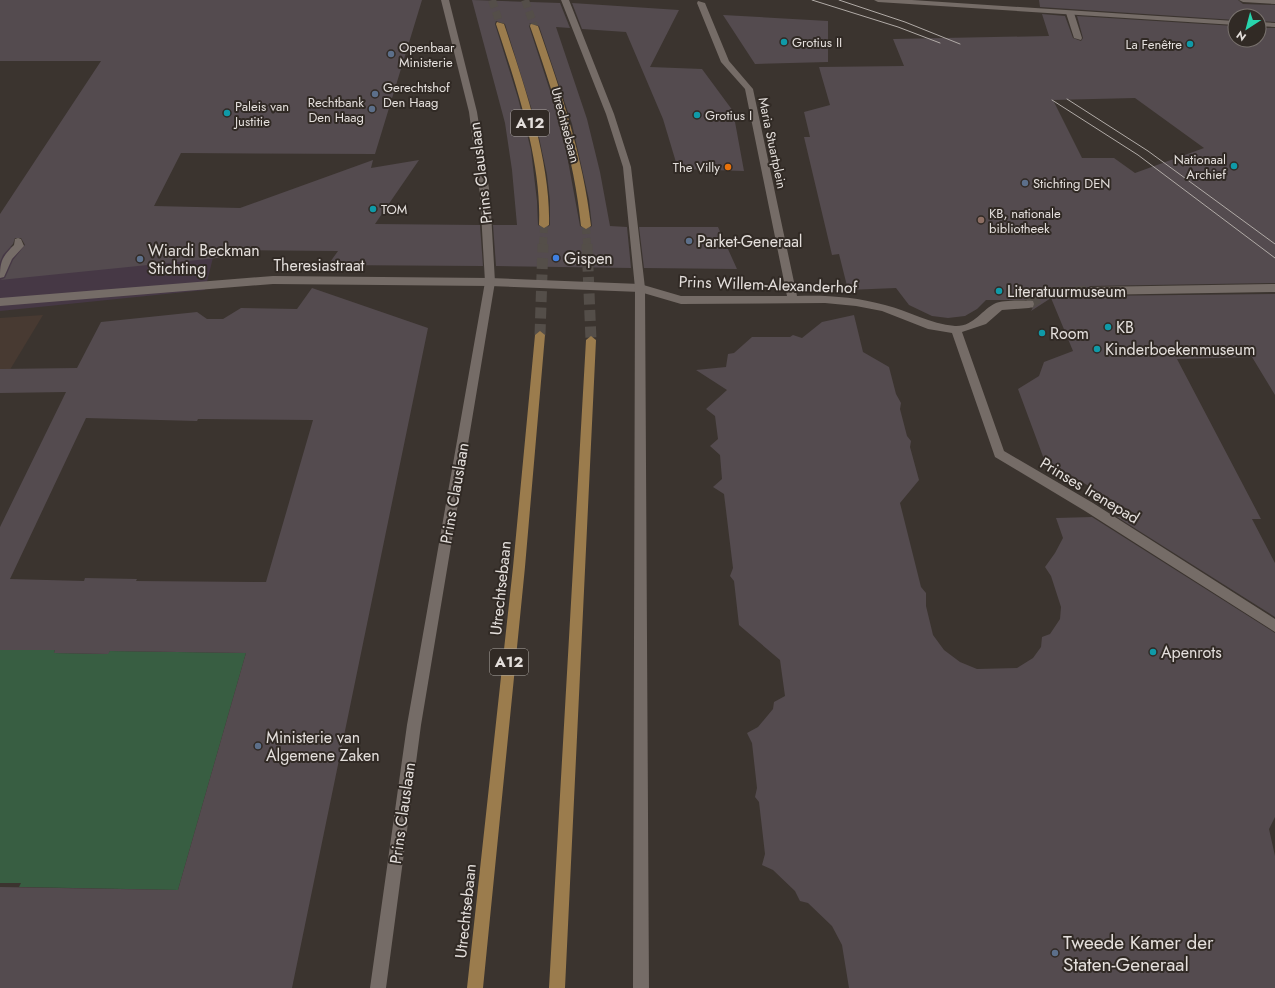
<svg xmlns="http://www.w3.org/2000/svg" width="1275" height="988" viewBox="0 0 1275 988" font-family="Jost,sans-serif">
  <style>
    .commercial { fill: #463845 }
    .built { fill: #483a32 }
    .green { fill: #385e42 }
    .building { fill: #544b4f; fill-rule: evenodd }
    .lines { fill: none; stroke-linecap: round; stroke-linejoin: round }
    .street-tunnel { stroke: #544e49; stroke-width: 11; stroke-dasharray: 11 5.5; stroke-linecap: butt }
    .primary-tunnel-far1 { stroke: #544e49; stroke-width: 8; stroke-dasharray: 8 4; stroke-linecap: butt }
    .primary-tunnel { stroke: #544e49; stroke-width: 11; stroke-dasharray: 11 5.5; stroke-linecap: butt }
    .lane { fill: #756c67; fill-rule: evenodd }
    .street { fill: #756c67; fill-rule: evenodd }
    .secondary { fill: #756c67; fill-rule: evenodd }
    .primary { fill: #9b7c4d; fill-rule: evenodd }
    .tram { stroke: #b1aba7; stroke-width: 1 }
    .culture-dot { fill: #0f9aa8; stroke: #312a25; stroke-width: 1.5 }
    .service-dot { fill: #5c6f8a; stroke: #312a25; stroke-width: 1.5 }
    .food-dot { fill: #e8710a; stroke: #312a25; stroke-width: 1.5 }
    .education-dot { fill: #8d6e63; stroke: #312a25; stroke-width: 1.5 }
    .shop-dot { fill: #3f7fe0; stroke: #312a25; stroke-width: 1.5 }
    .labels { text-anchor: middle; stroke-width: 4; stroke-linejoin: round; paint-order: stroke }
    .far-poi-label { font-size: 13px; fill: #e4dfdc; stroke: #312a25; text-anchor: start }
    .far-street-label { font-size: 13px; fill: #e4dfdc; stroke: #312a25 }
    .shield { fill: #312a25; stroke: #aea9a5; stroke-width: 1 }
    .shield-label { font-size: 15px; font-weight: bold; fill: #e4dfdc }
    .street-label { font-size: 16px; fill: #e4dfdc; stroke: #312a25 }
    .poi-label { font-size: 16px; fill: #e4dfdc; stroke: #312a25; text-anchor: start }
    .near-poi-label { font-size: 19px; fill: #e4dfdc; stroke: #312a25; text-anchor: start }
  </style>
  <rect width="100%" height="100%" fill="#3b342f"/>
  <path class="commercial" d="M 221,225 L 205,290 L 0,311 L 0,248 Z"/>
  <path class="built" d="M 43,315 L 11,368 L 0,388 L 0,318 Z"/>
  <path class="green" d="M 0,650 L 55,650 L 54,653 L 107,654 L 110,651 L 246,653 L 178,890 L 19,887 L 21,883 L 0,883 Z"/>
  <path class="building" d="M 0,0 L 422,0 L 375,154 L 181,153 L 154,206 L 240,208 L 373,160 L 371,168 L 419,160 L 375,224 L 480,225 L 483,266 L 328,265 L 338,251 L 238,250 L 237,256 L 0,280 L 5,278 L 13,260 L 25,245 L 21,238 L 15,238 L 13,244 L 3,255 L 0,262 L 0,214 L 101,61 L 0,61 Z
    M 472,0 L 560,3 L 570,28 L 556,27 L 587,119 L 600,172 L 610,226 L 627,227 L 631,268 L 496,266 L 493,225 L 517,225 L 512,170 L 505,123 ZM 496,21 L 505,24 L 536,123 L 547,175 L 550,201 L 550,225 L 545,229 L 538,225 L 537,201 L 531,150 L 518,98 L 495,24 ZM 530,23 L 539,26 L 572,124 L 589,200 L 592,226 L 587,230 L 580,226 L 566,150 L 553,100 L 529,26 Z
    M 1039,0 L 1238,0 L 1243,4 L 1275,5 L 1275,22 L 1259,21 L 1259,16 L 1235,16 L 1235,20 L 1040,7 Z
    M 572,3 L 679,10 L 650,67 L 702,69 L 733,111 L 744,171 L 678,169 L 663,119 L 626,32 L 582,29 Z
    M 1042,14 L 1065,16 L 1073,38 L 1081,41 L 1083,38 L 1077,16 L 1235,26 L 1235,40 L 1259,40 L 1259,28 L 1275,28 L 1275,283 L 1090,286 L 1084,291 L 1090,296 L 1275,294 L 1275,395 L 1252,357 L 1177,359 L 1261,519 L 1252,519 L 1275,563 L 1275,617 L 1117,517 L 1139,516 L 1062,470 L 1048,470 L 1018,389 L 1039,376 L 1044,362 L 1073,351 L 1051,298 L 1031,311 L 1035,304 L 1033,300 L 986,300 L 977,309 L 965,316 L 948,318 L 932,316 L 909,305 L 896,288 L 848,290 L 839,254 L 832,255 L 804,137 L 810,137 L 804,112 L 830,105 L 819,67 L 904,66 L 893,39 L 1049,36 ZM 1135,98 L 1204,148 L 1135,173 L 1114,158 L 1082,158 L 1053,100 Z
    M 723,15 L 828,21 L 828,62 L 755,64 Z
    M 639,227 L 718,227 L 737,269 L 644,268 Z
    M 312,288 L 428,328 L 292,988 L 0,988 L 0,887 L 178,890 L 246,653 L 110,651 L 108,654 L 54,653 L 55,650 L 0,650 L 0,527 L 66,392 L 0,393 L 0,369 L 77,368 L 101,322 L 197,312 L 207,319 L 223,319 L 241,308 L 297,309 ZM 86,418 L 197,421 L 198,419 L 313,420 L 266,582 L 136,581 L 137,579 L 85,578 L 84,581 L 10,579 Z
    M 854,315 L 863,352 L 889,367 L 896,394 L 901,403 L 900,409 L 907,436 L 911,441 L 910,447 L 919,480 L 900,503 L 921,587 L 926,593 L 926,606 L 933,635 L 944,650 L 960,662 L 977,669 L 1017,668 L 1033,658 L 1041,647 L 1042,637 L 1050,634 L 1060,619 L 1061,607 L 1051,576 L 1045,567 L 1055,553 L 1063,538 L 1056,518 L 1092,517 L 1275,633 L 1275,817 L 1269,829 L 1275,856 L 1275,988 L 849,988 L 842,945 L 832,926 L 808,903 L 800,901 L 795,891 L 773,870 L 762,865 L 765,854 L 759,802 L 755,797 L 757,788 L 752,743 L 747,733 L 758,727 L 773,709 L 774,702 L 785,696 L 780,660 L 739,625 L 734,581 L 730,576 L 733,568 L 724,494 L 713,487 L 722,479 L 720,455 L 710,446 L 718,439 L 715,416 L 706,409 L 727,390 L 696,370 L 726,367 L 728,354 L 734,353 L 752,337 L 790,337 L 793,335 L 802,338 L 822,322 Z"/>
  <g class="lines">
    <path class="street-tunnel" d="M 1029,304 L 1045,293 L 1090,291"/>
    <path class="primary-tunnel-far1" d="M 492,0 L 500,24
      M 525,0 L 534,26
      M 586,226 L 587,245
      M 543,245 L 544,225"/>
    <path class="primary-tunnel" d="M 587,244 L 591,340
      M 540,335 L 543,244"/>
    <path class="lane" d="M 1067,11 L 1074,13 L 1082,38 L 1081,40 L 1074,38 L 1066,13 Z
      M 18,238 L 21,239 L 24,246 L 12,259 L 4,277 L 0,278 C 0,261 2,257 14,245 L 15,239 Z"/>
    <path class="street" d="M 874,0 L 912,0 L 1235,21 L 1235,25 L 878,2 Z
      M 698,1 L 705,3 L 729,61 L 753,89 L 797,296 C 827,295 856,297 885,305 C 909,311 930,324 955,326 C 974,327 982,309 996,303 C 1002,300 1026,300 1033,301 L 1034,304 L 1033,307 L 1029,308 L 1002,310 L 986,324 L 962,332 L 1004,451 L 1093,503 L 1275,619 L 1275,632 L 1085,511 L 995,457 L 952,333 L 928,329 L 882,311 L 856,306 L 825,303 L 681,304 L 640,292 L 490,286 L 273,284 L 0,306 L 0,298 L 273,276 L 490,278 L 640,284 L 681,296 L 787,296 L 745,89 L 721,62 L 697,3 Z
      M 1259,22 L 1275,23 L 1275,27 L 1259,26 Z
      M 1275,284 L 1275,292 L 1090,295 L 1085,291 L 1090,287 Z"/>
    <path class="secondary" d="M 441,0 L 449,0 L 477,112 L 490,195 L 495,282 L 421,725 L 386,988 L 370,988 L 407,725 L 485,282 L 480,195 L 469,112 Z
      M 561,0 L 569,0 L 614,114 L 631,167 L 645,288 L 649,988 L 633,988 L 635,288 L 623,167 L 606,114 Z
      M 1239,0 L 1275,0 L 1275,4 L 1243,2 Z"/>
    <path class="primary" d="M 497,22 L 504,24 C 524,84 551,162 549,225 L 544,228 L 539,225 C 542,162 516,84 496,24 Z
      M 531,24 L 538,26 C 561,92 583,156 591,226 L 586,229 L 581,226 C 574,156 553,92 530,26 Z
      M 540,331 L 545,335 L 525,567 L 483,988 L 467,988 L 513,567 L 535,335 Z
      M 591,336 L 596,340 L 565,988 L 549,988 L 586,340 Z"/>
    <path class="tram" d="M 812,0 L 898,27 L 940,43
      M 839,0 L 905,22 L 960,44
      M 1067,99 L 1148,151 L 1275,244
      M 1052,100 L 1138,155 L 1275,258"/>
  </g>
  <g class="culture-dot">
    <circle cx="784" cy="42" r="4"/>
    <circle cx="1190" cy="44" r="4"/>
    <circle cx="227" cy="113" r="4"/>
    <circle cx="697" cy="115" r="4"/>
    <circle cx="1234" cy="166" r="4"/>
    <circle cx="373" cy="209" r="4"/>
    <circle cx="999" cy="291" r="4"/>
    <circle cx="1108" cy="327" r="4"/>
    <circle cx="1042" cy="333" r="4"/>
    <circle cx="1097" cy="349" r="4"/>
    <circle cx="1153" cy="652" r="4"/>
  </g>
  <g class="service-dot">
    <circle cx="391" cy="54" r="4"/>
    <circle cx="375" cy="94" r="4"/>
    <circle cx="372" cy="109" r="4"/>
    <circle cx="1025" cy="183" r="4"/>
    <circle cx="689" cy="241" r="4"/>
    <circle cx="140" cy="259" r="4"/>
    <circle cx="258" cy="746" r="4"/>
    <circle cx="1055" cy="953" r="4"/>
  </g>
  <circle class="food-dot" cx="728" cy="167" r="4"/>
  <circle class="education-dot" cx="981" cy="220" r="4"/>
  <circle class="shop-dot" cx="556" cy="258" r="4"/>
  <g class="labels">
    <g class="far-poi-label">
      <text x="792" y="47">Grotius II</text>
      <text x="1182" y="49" text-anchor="end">La Fenêtre</text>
      <text x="399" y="52">Openbaar<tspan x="399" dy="15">Ministerie</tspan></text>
      <text x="383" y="92">Gerechtshof<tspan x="383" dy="15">Den Haag</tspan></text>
      <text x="364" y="107" text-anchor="end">Rechtbank<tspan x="364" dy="15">Den Haag</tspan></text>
      <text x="235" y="111">Paleis van<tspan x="235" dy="15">Justitie</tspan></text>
      <text x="705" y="120">Grotius I</text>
      <text x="1226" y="164" text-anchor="end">Nationaal<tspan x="1226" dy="15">Archief</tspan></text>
      <text x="720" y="172" text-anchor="end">The Villy</text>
      <text x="1033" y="188">Stichting DEN</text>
      <text x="381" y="214">TOM</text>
      <text x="989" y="218">KB, nationale<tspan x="989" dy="15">bibliotheek</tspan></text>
    </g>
    <g class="far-street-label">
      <text transform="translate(566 125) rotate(75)" y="5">Utrechtsebaan</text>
      <text transform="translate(773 143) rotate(78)" y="5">Maria Stuartplein</text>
    </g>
    <g class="shield">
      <rect x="511" y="110" width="38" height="26" rx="3"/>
      <rect x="490" y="649" width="38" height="26" rx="3"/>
    </g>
    <g class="shield-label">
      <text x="530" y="128">A12</text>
      <text x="509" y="667">A12</text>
    </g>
    <g class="street-label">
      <text transform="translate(480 173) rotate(-97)" y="6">Prins Clauslaan</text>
      <text x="319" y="271">Theresiastraat</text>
      <text transform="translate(768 284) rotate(2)" y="6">Prins Willem-Alexanderhof</text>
      <text transform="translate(1090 490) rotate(31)" y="6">Prinses Irenepad</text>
      <text transform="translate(454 493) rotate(-80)" y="6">Prins Clauslaan</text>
      <text transform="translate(500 588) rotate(-84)" y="6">Utrechtsebaan</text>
      <text transform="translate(402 813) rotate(-82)" y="6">Prins Clauslaan</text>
      <text transform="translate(465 911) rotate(-84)" y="6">Utrechtsebaan</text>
    </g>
    <g class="poi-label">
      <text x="697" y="247">Parket-Generaal</text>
      <text x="148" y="256">Wiardi Beckman<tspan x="148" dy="18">Stichting</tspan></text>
      <text x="564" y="264">Gispen</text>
      <text x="1007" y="297">Literatuurmuseum</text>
      <text x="1116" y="333">KB</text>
      <text x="1050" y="339">Room</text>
      <text x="1105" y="355">Kinderboekenmuseum</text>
      <text x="1161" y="658">Apenrots</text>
      <text x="266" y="743">Ministerie van<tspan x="266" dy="18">Algemene Zaken</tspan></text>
    </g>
    <g class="near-poi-label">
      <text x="1063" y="949">Tweede Kamer der<tspan x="1063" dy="22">Staten-Generaal</tspan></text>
    </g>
  </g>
  <g transform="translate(1247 28) rotate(216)"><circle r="19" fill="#312a25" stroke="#79726e"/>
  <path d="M0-3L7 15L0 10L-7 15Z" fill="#28d5ad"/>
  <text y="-6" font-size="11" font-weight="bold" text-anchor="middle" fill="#e4dfdc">N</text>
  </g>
</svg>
